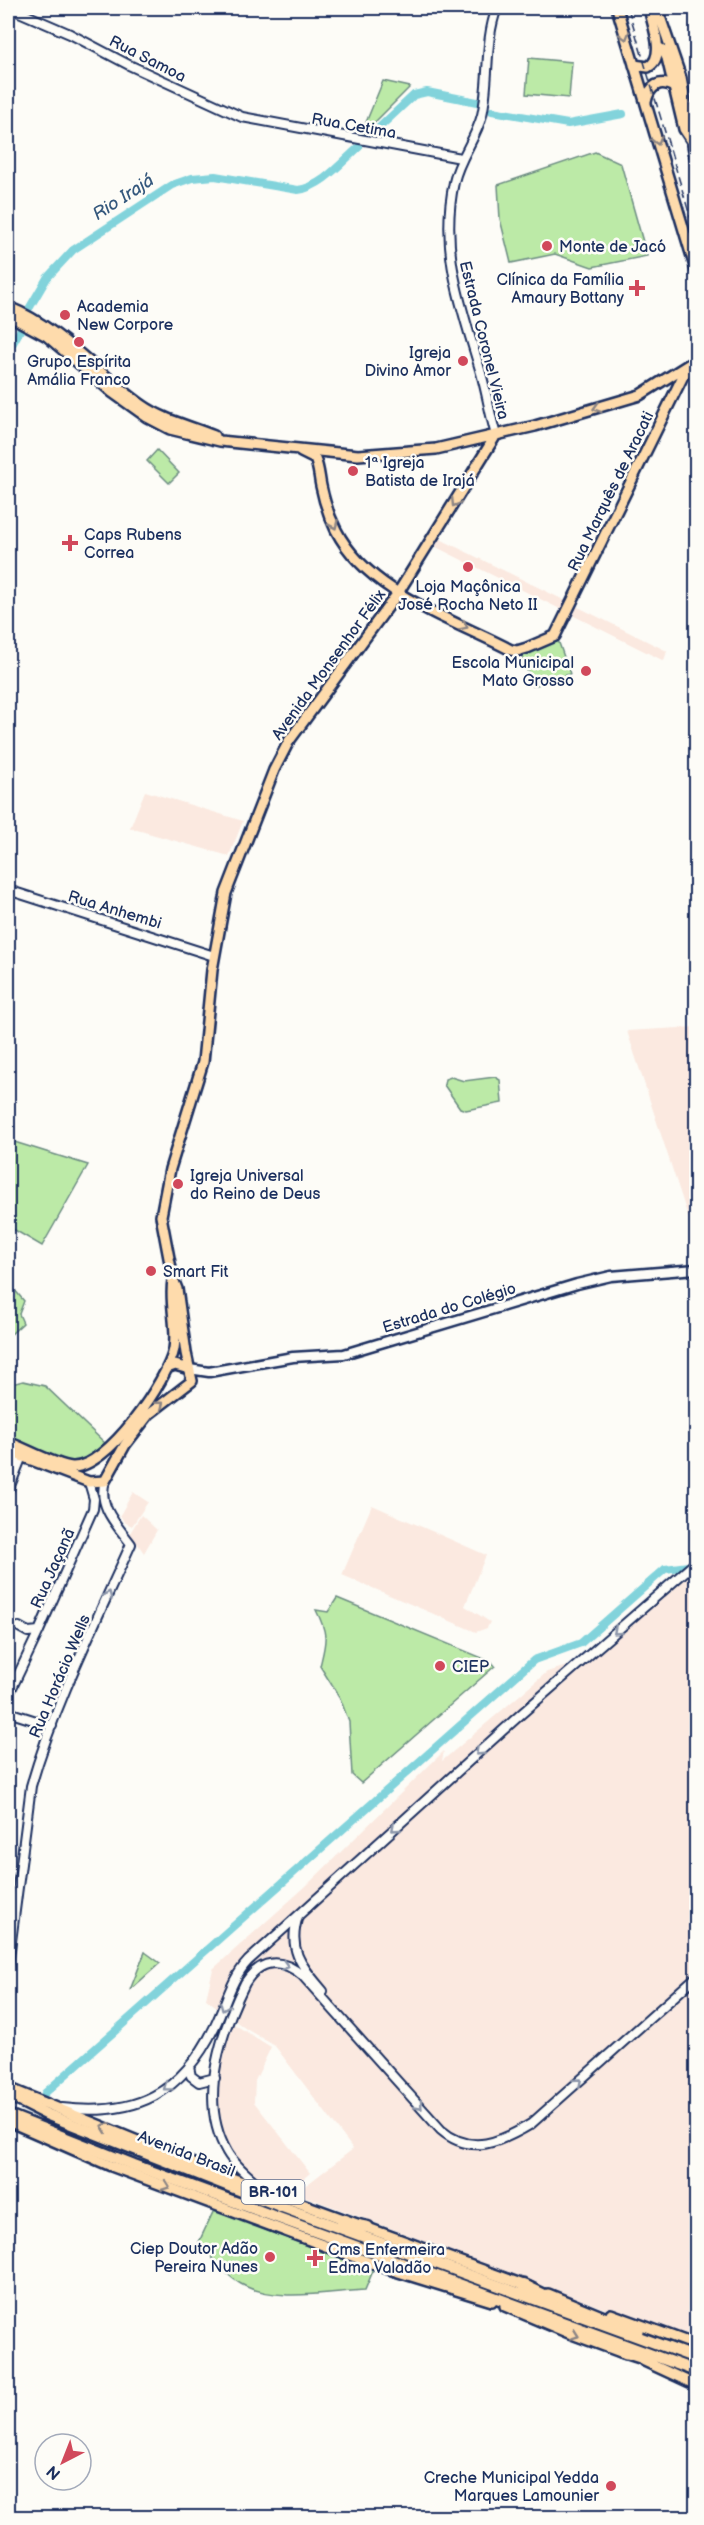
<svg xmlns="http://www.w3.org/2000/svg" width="704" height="2525" viewBox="0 0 704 2525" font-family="'Balsamiq Sans',sans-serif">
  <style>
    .built { fill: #fbe9e0 }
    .green { fill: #bceaa7; stroke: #6c8c82; stroke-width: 1.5 }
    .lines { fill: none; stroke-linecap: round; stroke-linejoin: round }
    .river { stroke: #82d3db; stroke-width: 8 }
    .tertiary-casing { stroke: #1b2f5e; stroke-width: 12 }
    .secondary-casing { stroke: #1b2f5e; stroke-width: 13 }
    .primary-casing { stroke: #1b2f5e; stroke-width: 14 }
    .trunk-casing { stroke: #1b2f5e; stroke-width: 14 }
    .motorway-casing { stroke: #1b2f5e; stroke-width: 15 }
    .tertiary { stroke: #fdfcf7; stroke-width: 8 }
    .secondary { stroke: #fdfcf7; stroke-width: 8 }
    .primary { stroke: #fedbac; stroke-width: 9 }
    .trunk { stroke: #fedbac; stroke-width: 9 }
    .motorway { stroke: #fedbac; stroke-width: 10 }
    .rail { stroke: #1b2f5e; stroke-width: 1.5; stroke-dasharray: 9 4.5; stroke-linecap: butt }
    .oneway { stroke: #8c8585 }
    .oneway2 { stroke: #8c96aa }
    .poi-dot { fill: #d1495b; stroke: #fdfcf7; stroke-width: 2 }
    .labels { text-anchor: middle; stroke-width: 5; stroke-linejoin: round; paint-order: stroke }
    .shield { fill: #fdfcf7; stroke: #5f6c8c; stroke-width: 1.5 }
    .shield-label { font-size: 15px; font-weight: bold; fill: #1b2f5e }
    .street-label { font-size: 16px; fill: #1b2f5e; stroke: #fdfcf7 }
    .poi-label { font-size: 16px; fill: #1b2f5e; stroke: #fdfcf7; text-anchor: start }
    .water-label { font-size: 18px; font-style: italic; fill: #35587d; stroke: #fdfcf7 }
  </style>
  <rect width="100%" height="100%" fill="#fdfcf7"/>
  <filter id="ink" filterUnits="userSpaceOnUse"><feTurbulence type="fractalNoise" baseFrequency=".0167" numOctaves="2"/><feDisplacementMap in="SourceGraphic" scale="12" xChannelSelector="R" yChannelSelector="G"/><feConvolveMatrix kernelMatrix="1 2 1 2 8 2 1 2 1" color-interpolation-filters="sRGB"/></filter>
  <g filter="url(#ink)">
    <path class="built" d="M 436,537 L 667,651 L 664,661 L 432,545 Z
      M 145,791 L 243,821 L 229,856 L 130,828 Z
      M 696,1027 L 696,1241 L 627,1031 Z
      M 133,1492 L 148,1502 L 132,1526 L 124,1522 L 120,1515 Z
      M 372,1505 L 486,1555 L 465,1606 L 490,1622 L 487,1628 L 476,1632 L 342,1575 Z
      M 141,1515 L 157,1530 L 144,1553 L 130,1533 Z
      M 696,1555 L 696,2343 L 296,2193 L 353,2149 L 275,2046 L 246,2029 L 206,1999 L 213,1969 L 305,1887 L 444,1751 L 442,1761 L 547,1672 L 573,1664 Z
      M 232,2023 L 271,2047 L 255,2081 L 254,2102 L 310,2173 L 288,2192 L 263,2178 L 257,2181 L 235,2160 L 225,2138 L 215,2091 L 223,2048 Z"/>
    <path class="green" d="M 529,58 L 572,62 L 569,98 L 526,94 Z
      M 383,81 L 410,87 L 360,137 Z
      M 595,152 L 621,164 L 647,256 L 592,267 L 555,254 L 511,263 L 500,219 L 498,185 Z
      M 157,450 L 179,473 L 169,483 L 147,461 Z
      M 558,640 L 570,674 L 533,686 L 521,654 Z
      M 451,1077 L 464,1081 L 495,1077 L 500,1080 L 502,1103 L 466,1110 L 460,1108 L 444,1085 L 445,1079 Z
      M 8,1140 L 88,1165 L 42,1246 L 13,1229 L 8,1250 Z
      M 8,1282 L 24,1301 L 19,1314 L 23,1323 L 10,1335 L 8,1332 Z
      M 23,1381 L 45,1386 L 105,1443 L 90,1460 L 71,1466 L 8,1441 L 8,1385 Z
      M 337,1598 L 492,1662 L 495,1666 L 361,1783 L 352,1775 L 349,1722 L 340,1698 L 320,1666 C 326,1641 329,1636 316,1610 L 328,1612 Z
      M 145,1952 L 160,1963 L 130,1990 Z
      M 214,2210 L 373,2271 L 365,2290 C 328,2292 274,2303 241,2284 C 225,2275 211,2256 199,2242 Z"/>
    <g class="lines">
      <path class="river" d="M 492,111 L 568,124 L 623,114
        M 367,139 L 414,95 L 427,92 L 477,102
        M 30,307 L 47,278 L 73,250 L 172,185 L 192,178 L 215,176 L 298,190 C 322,187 342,162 359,147
        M 8,345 L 13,343 L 22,327
        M 45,2093 L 534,1660 L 581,1643 L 665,1569 L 696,1565"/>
      <g class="tertiary-casing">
        <path id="tertiary" d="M 10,8 L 70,34 L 129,65 L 242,117 L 461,158
          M 496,435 C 490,415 487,394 481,373 C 462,308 439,251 454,182 C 459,158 476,139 482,115 C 490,80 484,41 497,8
          M 8,890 L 214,956
          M 8,1491 L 24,1451
          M 19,1627 L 28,1632 L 39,1631
          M 8,1696 L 39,1631 L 93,1509 L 94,1499 L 89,1482
          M 8,1712 L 52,1726
          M 298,1916 C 287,1951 302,1966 323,1991
          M 8,1965 L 31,1786 C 55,1703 95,1624 131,1544 C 117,1525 97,1506 105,1481
          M 189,2067 L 191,2076 L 199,2082 L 215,2078
          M 62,2108 C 136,2117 182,2094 215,2026 C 226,2004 231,1979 248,1961 L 520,1715 L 696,1562
          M 262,2188 C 250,2177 235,2166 227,2152 C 197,2100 221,2032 245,1983 C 261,1958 282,1958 303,1976 L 441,2130 C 471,2156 501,2142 531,2124 L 696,1977"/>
      </g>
      <g class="secondary-casing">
        <path id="secondary" d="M 189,1369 L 209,1372 L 293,1357 L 344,1354 L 577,1284 L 611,1276 L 696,1269"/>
      </g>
      <g class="primary-casing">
        <path id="primary" d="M 617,8 L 696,270
          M 657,8 L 681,78 L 696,162
          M 658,47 L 663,50 L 667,58 L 684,129 L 692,141
          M 634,65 L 648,67 C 667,57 652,24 649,8
          M 646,102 C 649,86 660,78 675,88
          M 8,307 C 61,328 95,372 142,405 C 163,420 190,426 214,436
          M 8,315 L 47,336 L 112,392 L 147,417 L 170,429 L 220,441 L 358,455 L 436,449 L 535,426 L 640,395 L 696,360
          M 301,452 L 315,459 C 319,468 319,477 321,486 C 324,501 329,516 336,530 C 368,593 452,619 511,650 L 517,651 L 527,648 L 555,636 L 683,376 L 690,367
          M 167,1368 L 175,1365 L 189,1369
          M 8,1442 C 24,1448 57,1466 72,1467 C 107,1469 168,1380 174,1349 C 178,1327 169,1303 173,1280
          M 8,1451 L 89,1482 L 105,1481 L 125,1445 L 149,1414 L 192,1381 L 186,1353 L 177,1289 L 173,1279 L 161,1216 L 170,1169 L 203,1062 L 212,970 L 226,893 L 274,770 L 289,741 L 398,593 L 496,435"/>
      </g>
      <g class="trunk-casing">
        <path id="trunk" d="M 8,2088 L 196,2165 L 529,2287
          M 8,2121 L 111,2166 L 379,2266 L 492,2301
          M 548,2294 L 638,2331
          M 505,2306 L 569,2333 L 626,2354
          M 611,2314 L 696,2345
          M 644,2361 L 696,2385"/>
      </g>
      <g class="motorway-casing">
        <path id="motorway" d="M 8,2095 L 46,2114 L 285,2208 L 696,2358
          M 8,2115 L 134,2165 L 696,2371
          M 342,2222 L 368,2227
          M 524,2285 L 553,2299
          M 620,2351 L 651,2361"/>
      </g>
      <use href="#tertiary" class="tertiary"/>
      <use href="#secondary" class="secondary"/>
      <use href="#primary" class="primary"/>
      <use href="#trunk" class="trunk"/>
      <use href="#motorway" class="motorway"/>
      <path class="rail" d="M 628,8 L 696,236"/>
    </g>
    <defs><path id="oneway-chevron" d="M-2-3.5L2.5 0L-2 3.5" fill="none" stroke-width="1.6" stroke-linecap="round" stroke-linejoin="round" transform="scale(1.5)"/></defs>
    <g class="oneway">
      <use href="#oneway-chevron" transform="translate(625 36) rotate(74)"/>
      <use href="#oneway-chevron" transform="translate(657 141) rotate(74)"/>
      <use href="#oneway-chevron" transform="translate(597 408) rotate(164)"/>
      <use href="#oneway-chevron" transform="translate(455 503) rotate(122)"/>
      <use href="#oneway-chevron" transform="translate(334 525) rotate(66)"/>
      <use href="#oneway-chevron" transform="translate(464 626) rotate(26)"/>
      <use href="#oneway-chevron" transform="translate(160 1405) rotate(-38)"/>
      <use href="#oneway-chevron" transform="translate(105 2127) rotate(-159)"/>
      <use href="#oneway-chevron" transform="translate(166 2186) rotate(20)"/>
      <use href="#oneway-chevron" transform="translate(575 2335) rotate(20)"/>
    </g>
    <g class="oneway2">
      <use href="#oneway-chevron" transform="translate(108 1595) rotate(-66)"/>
      <use href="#oneway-chevron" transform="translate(617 1631) rotate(139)"/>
      <use href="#oneway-chevron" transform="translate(479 1752) rotate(137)"/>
      <use href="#oneway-chevron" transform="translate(395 1828) rotate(139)"/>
      <use href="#oneway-chevron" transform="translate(285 1966) rotate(16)"/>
      <use href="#oneway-chevron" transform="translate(224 2007) rotate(113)"/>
      <use href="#oneway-chevron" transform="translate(578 2082) rotate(-41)"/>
      <use href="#oneway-chevron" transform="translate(167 2087) rotate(143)"/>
      <use href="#oneway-chevron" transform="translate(419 2106) rotate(48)"/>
    </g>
  </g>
  <g class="poi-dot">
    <circle cx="547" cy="246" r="6"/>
    <path d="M634 279h6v6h6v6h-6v6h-6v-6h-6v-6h6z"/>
    <circle cx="65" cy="315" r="6"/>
    <circle cx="79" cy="342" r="6"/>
    <circle cx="463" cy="361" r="6"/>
    <circle cx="353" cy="471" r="6"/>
    <path d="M67 534h6v6h6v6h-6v6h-6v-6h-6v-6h6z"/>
    <circle cx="468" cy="567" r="6"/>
    <circle cx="586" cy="671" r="6"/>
    <circle cx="178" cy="1184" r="6"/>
    <circle cx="151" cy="1271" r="6"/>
    <circle cx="440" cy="1666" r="6"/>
    <circle cx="270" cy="2257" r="6"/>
    <path d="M312 2249h6v6h6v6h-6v6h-6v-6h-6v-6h6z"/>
    <circle cx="611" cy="2486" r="6"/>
  </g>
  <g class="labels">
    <rect class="shield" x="241.5" y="2180" width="63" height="24" rx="4.5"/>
    <g class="shield-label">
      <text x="273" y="2197">BR-101</text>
    </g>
    <g class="street-label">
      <text transform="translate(148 58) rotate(27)" y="6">Rua Samoa</text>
      <text transform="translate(354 125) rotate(10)" y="6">Rua Cetima</text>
      <text transform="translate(485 340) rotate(76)" y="6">Estrada Coronel Vieira</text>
      <text transform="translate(610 491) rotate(-64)" y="6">Rua Marquês de Aracati</text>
      <text transform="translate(328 664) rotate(-54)" y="6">Avenida Monsenhor Félix</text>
      <text transform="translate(115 909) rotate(17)" y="6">Rua Anhembi</text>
      <text transform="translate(449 1307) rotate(-17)" y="6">Estrada do Colégio</text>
      <text transform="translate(52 1568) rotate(-66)" y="6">Rua Jaçanã</text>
      <text transform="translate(59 1676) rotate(-67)" y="6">Rua Horácio Wells</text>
      <text transform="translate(187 2153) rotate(21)" y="6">Avenida Brasil</text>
    </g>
    <g class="poi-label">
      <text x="559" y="252">Monte de Jacó</text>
      <text x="624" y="285" text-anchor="end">Clínica da Família<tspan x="624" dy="18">Amaury Bottany</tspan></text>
      <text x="77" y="312">Academia<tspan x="77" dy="18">New Corpore</tspan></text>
      <text x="451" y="358" text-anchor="end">Igreja<tspan x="451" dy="18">Divino Amor</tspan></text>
      <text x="79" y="367" text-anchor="middle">Grupo Espírita<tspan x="79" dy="18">Amália Franco</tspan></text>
      <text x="365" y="468">1ª Igreja<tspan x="365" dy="18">Batista de Irajá</tspan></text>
      <text x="84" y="540">Caps Rubens<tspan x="84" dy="18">Correa</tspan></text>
      <text x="468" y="592" text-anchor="middle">Loja Maçônica<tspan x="468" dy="18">José Rocha Neto II</tspan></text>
      <text x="574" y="668" text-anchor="end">Escola Municipal<tspan x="574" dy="18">Mato Grosso</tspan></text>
      <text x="190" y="1181">Igreja Universal<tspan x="190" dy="18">do Reino de Deus</tspan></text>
      <text x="163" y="1277">Smart Fit</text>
      <text x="452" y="1672">CIEP</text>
      <text x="258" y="2254" text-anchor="end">Ciep Doutor Adão<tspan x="258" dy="18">Pereira Nunes</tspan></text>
      <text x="328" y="2255">Cms Enfermeira<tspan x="328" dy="18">Edma Valadão</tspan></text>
      <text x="599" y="2483" text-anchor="end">Creche Municipal Yedda<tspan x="599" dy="18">Marques Lamounier</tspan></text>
    </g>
    <g class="water-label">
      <text transform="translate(123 197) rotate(-33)" y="6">Rio Irajá</text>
    </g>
  </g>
  <rect width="704" height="2525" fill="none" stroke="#fdfcf7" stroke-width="30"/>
  <rect x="15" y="15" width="674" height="2495" fill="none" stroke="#1b2f5e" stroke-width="2" filter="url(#ink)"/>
  <g transform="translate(63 2462) rotate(222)"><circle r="28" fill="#fdfcf7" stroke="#a3aaba" stroke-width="1.5"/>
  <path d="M0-4.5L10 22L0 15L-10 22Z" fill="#d1495b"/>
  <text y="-9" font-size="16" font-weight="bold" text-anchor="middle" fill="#1b2f5e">N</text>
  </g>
</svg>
